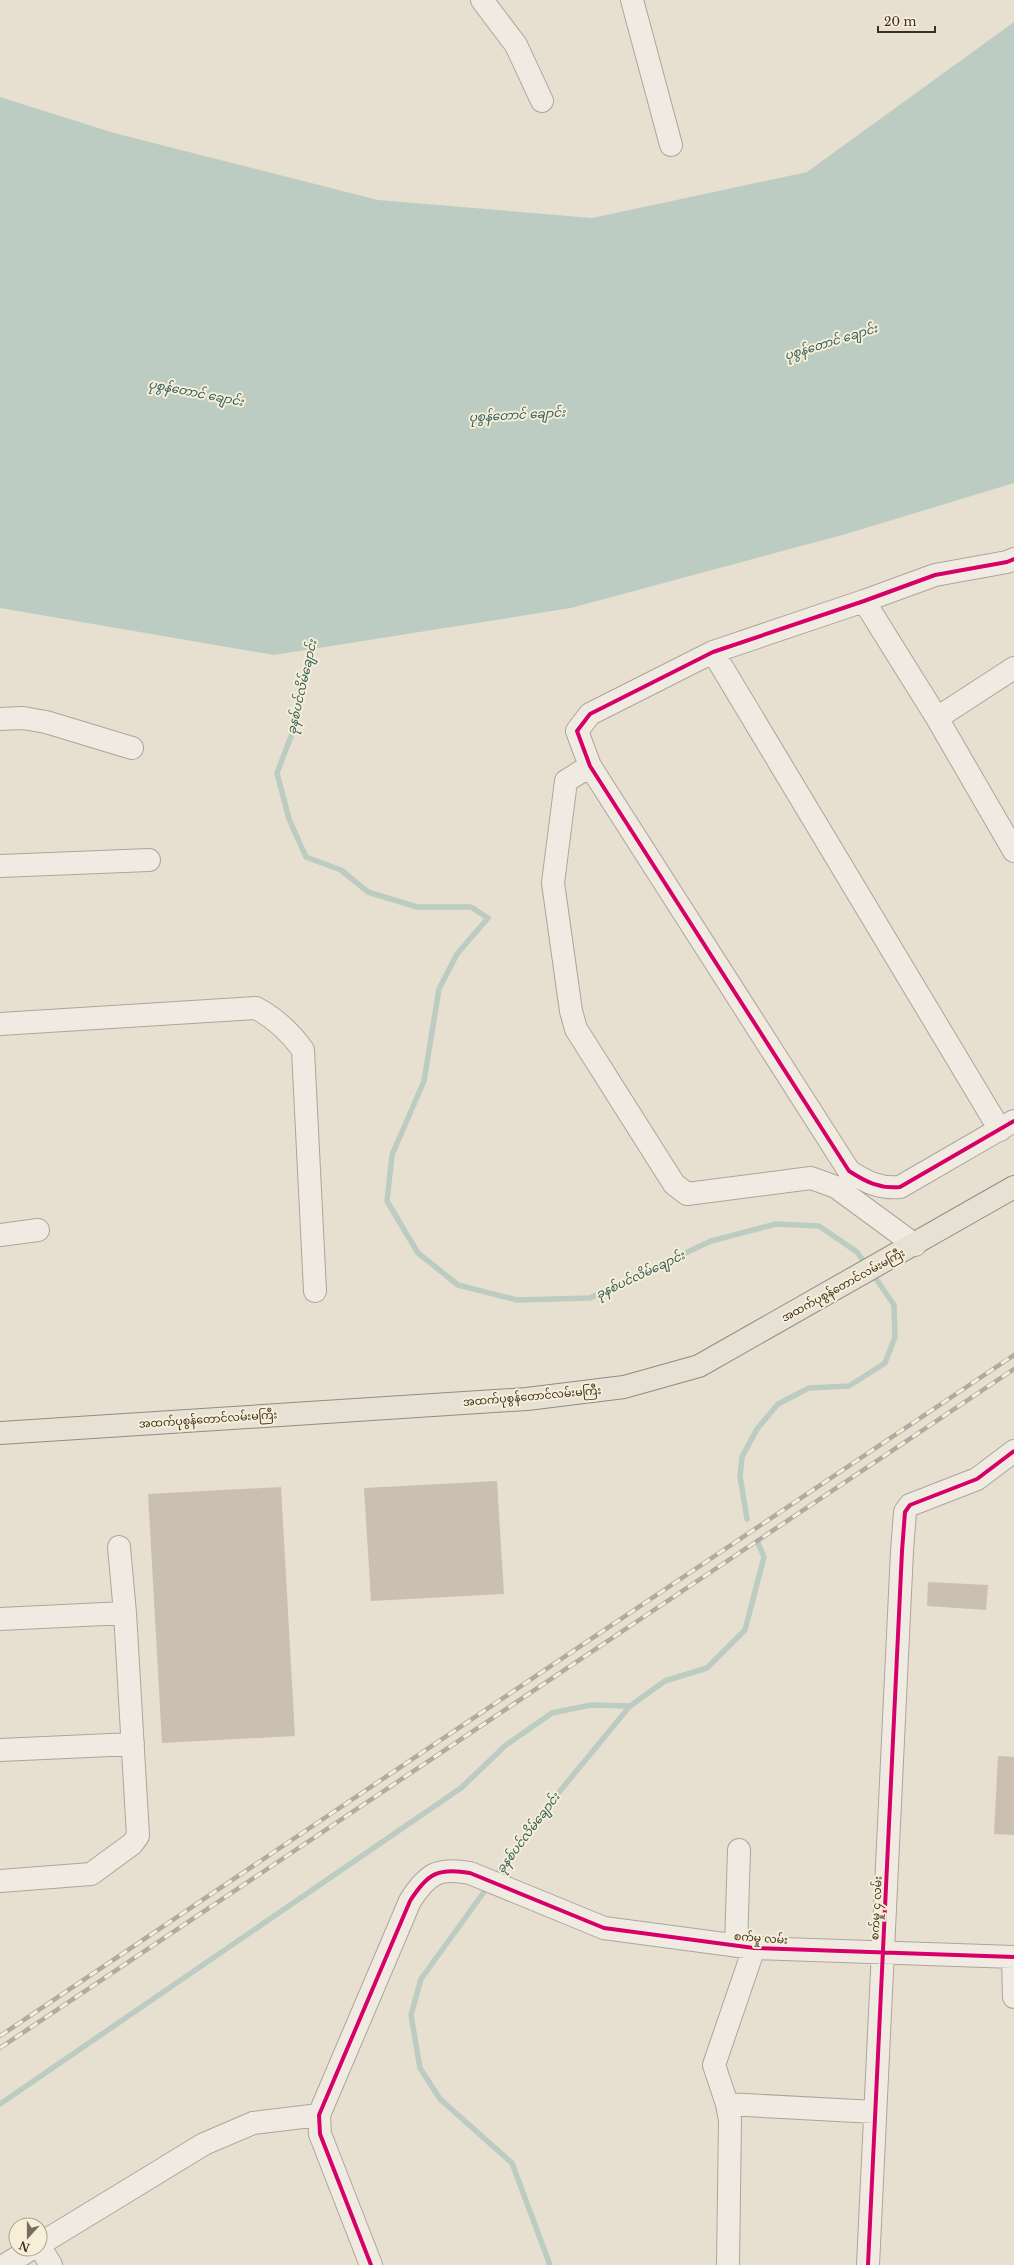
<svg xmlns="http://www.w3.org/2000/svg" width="1014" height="2265" viewBox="0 0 1014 2265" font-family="'Libre Baskerville','Noto Sans Myanmar',serif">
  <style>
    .water { fill: #bcccc2 }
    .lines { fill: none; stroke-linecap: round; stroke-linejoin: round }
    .stream { stroke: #bcccc2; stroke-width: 5.5 }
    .building { fill: #cbbfb2 }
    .minor-casing { stroke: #ada599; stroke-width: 24 }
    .major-casing { stroke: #928b80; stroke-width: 24 }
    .minor { stroke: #efebe3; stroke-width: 22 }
    .major { stroke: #e6e1d4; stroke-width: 22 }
    .rail-casing { stroke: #afaaa2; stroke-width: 4.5 }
    .rail { stroke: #f7eed8; stroke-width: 3; stroke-dasharray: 9; stroke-linecap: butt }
    .cycleway-casing { stroke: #f7eed8; stroke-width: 6 }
    .cycleway { stroke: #d6006c; stroke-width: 4 }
    .labels { text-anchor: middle; stroke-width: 4; stroke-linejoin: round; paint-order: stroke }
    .street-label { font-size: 11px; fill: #3d2e20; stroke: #f7eed8 }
    .water-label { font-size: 12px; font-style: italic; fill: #2f5d5a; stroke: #f7eed8 }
  </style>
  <rect width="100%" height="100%" fill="#e7e0d1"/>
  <path class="water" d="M 1014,22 L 1014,483 L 846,534 L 571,608 L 274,655 L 0,608 L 0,97 L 114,133 L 378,200 L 592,218 L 807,172 Z"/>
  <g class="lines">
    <path class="stream" d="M 312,643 L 295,726 L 277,773 L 289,819 L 306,857 L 341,870 L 368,892 L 417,907 L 471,907 L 488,918 L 457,954 L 439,989 L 424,1081 L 392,1155 L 387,1201 L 418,1253 L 458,1285 L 517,1300 L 590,1298 L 711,1241 L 776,1224 L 819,1226 L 857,1252 L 867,1266
      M 747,1519 L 740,1476 L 742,1457 L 757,1429 L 778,1404 L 809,1388 L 849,1386 L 885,1363 L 895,1337 L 894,1305 L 872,1273
      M 494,1878 L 532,1825 L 630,1706 L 665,1681 L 707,1668 L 745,1630 L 764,1557 L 758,1543
      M 489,1885 L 421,1979 L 411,2015 L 420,2068 L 440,2099 L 512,2163 L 550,2265
      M 0,2104 L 461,1788 L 506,1745 L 552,1713 L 591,1705 L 630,1706"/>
  </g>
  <path class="building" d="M 497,1481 L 504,1594 L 371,1601 L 364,1488 Z
    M 281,1487 L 295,1736 L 162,1743 L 148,1494 Z
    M 928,1582 L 988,1585 L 986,1610 L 927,1606 Z
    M 998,1756 L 1014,1757 L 1014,1835 L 994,1834 Z"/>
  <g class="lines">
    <g class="minor-casing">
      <path id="minor" d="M 482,0 L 516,45 L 542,101
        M 632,0 L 671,145
        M 1014,559 L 1007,562 L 935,575 L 864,601 L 713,652 L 590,714 L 577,731 L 590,766 L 849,1171 C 866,1182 880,1189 900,1187 L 1014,1121
        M 864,601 L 937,718 L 1014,851
        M 713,652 L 1000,1130
        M 937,718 L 1014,668
        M 0,719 L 23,718 L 46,722 L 132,748
        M 590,766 L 566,781 L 553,883 L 571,1011 L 576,1029 L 674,1184 L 687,1194 L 811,1178 L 836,1187 L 915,1245
        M 0,866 L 149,860
        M 0,1024 L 256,1008 C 275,1018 290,1032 303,1050 L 315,1291
        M 0,1235 L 38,1230
        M 0,1619 L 125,1613
        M 0,1750 L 133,1744
        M 0,1881 L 91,1874 L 132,1844 L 138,1836 L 125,1613 L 119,1547
        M 736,1946 L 739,1850
        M 1013,1957 L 1014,1997
        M 727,2104 L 875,2112
        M 40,2244 L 204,2144 L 253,2123 L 319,2115
        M 40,2247 L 51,2265
        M 5,2265 L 31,2249
        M 371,2265 L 320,2134 L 319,2115 L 410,1901 C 427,1874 438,1867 470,1873 L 604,1928 L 754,1948 L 1014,1957
        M 728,2265 L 730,2120 L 727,2104 L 714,2065 L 754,1948
        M 868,2265 L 902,1551 L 905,1512 L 910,1505 L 977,1479 L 1014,1451"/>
    </g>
    <g class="major-casing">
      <path id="major" d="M 0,1433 L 527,1399 L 624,1387 L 699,1366 L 1014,1187"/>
    </g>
    <use href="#minor" class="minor"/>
    <use href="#major" class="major"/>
    <g class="rail-casing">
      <path id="rail" d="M 0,2036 L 1014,1355
        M 0,2048 L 1014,1369"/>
    </g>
    <use href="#rail" class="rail"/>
    <g class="cycleway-casing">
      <path id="cycleway" d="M 1014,559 L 1007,562 L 935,575 L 864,601 L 713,652 L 590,714 L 577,731 L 590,766 L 849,1171 C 866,1182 880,1189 900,1187 L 1014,1121
        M 371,2265 L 320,2134 L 319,2115 L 410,1901 C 427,1874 438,1867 470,1873 L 604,1928 L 754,1948 L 1014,1957
        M 868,2265 L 902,1551 L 905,1512 L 910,1505 L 977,1479 L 1014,1451"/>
    </g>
    <use href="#cycleway" class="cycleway"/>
  </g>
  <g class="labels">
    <g class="street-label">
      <text transform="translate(843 1285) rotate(-29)" y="4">အထက်ပုစွန်တောင်လမ်းမကြီး</text>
      <text transform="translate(532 1396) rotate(-5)" y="4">အထက်ပုစွန်တောင်လမ်းမကြီး</text>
      <text transform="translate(208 1419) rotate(-4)" y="4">အထက်ပုစွန်တောင်လမ်းမကြီး</text>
      <text transform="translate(876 1908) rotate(-87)" y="4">စက်မှု ၄ လမ်း</text>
      <text transform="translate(761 1938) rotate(4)" y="4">စက်မှု လမ်း</text>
    </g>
    <g class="water-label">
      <text transform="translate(831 342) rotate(-17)" y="4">ပုစွန်တောင် ချောင်း</text>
      <text transform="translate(196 393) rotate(11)" y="4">ပုစွန်တောင် ချောင်း</text>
      <text transform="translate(517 415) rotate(-3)" y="4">ပုစွန်တောင် ချောင်း</text>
      <text transform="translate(302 687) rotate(-77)" y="4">ခုနစ်ပင်လိမ်ချောင်း</text>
      <text transform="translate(640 1275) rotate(-25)" y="4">ခုနစ်ပင်လိမ်ချောင်း</text>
      <text transform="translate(528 1833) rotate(-53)" y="4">ခုနစ်ပင်လိမ်ချောင်း</text>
    </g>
  </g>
  <g transform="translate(28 2237) rotate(201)"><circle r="19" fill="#f7eed8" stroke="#ada18e"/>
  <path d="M0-3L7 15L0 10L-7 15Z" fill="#786c5e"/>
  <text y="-6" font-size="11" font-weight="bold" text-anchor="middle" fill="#3d2e20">N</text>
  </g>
  <path d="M878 26v6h57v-6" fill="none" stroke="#3d2e20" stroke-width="2"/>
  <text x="884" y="26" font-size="12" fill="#3d2e20" stroke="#f7eed8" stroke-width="3" paint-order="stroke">20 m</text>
</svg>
